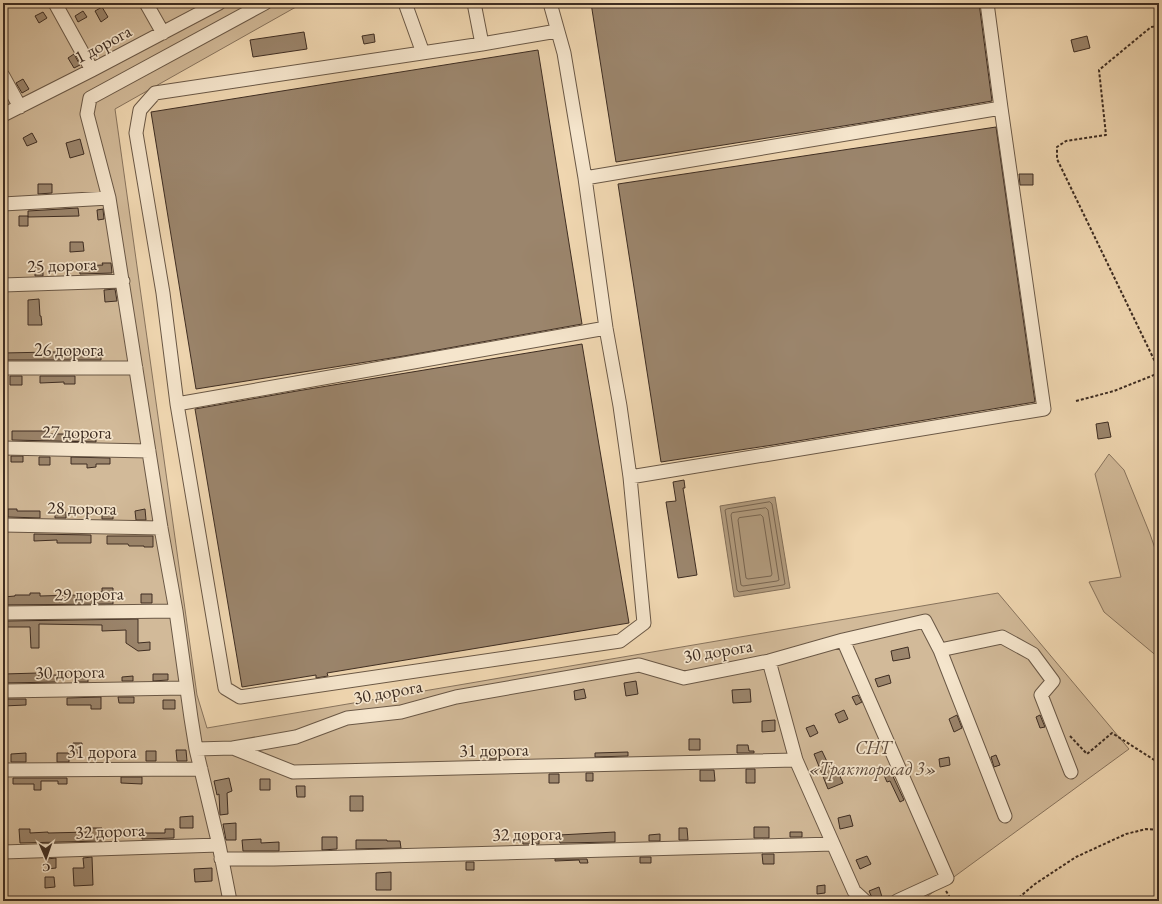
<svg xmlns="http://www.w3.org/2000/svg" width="1162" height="904" viewBox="0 0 1162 904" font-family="'EB Garamond',serif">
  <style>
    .green { fill: #d2ba99; stroke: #88745e }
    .water { fill: #b39d80; stroke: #84705a }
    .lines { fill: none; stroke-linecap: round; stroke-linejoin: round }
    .shore { stroke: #786551; stroke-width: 1 }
    .building { fill: #9b856c; stroke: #3e2d22 }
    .minor-casing { stroke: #6a5846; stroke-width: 15 }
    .path { stroke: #3e2d22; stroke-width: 2; stroke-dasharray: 3 2; stroke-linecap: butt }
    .minor { stroke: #f5e5cc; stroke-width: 13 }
    .labels { text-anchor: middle; stroke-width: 3.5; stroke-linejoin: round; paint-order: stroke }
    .street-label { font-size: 18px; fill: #3e2d22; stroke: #f5e5cc }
    .park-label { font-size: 18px; font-style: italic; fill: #5c493a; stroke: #f5e5cc }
  </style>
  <rect width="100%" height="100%" fill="#f0d7b1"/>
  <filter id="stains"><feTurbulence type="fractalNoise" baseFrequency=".005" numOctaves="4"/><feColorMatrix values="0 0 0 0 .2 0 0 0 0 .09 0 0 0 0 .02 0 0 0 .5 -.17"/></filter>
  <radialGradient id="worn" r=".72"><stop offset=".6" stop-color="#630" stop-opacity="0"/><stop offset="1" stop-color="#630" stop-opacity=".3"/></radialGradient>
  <path class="green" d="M 3,3 L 303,3 L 115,109 L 197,695 L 207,728 L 998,593 L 1129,749 L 921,901 L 3,901 Z
    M 1109,454 L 1124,470 L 1150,534 L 1159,560 L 1159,658 L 1104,612 L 1089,582 L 1121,577 L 1095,474 Z"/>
  <path class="water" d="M 775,497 L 790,588 L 734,597 L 720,506 Z"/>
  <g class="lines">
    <path class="shore" d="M 770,502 L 772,504 L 785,584 L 783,585 L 739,592 L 737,590 L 725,510 L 727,509 Z
      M 766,508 L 768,510 L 779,580 L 777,581 L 743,586 L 741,585 L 731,515 L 732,513 Z
      M 761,515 L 763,517 L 772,574 L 771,576 L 748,579 L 746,578 L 738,520 L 739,518 Z"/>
  </g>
  <path class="building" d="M 591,3 L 979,3 L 992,101 L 862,123 L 616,162 Z
    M 102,7 L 108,17 L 101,22 L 95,11 Z
    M 83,11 L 87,17 L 78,22 L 75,16 Z
    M 43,12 L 47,18 L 39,23 L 35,16 Z
    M 304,32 L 307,49 L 253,57 L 250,40 Z
    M 374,34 L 375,42 L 364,44 L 362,36 Z
    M 1087,36 L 1090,48 L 1074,52 L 1071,40 Z
    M 538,50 L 582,324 L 404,356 L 196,389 L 151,112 Z
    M 74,54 L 80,65 L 74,68 L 68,58 Z
    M 23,79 L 29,89 L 22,93 L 16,83 Z
    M 996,127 L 1035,402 L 773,445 L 661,462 L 618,184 Z
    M 32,133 L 37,142 L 27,146 L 23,138 Z
    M 80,139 L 84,154 L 70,158 L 66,143 Z
    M 1019,174 L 1033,174 L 1033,185 L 1020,185 Z
    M 38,184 L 52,184 L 52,193 L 38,194 Z
    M 78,208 L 79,216 L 28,217 L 28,211 Z
    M 103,209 L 104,219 L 98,220 L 97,210 Z
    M 19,216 L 28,216 L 28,226 L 19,226 Z
    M 70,242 L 83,242 L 84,251 L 70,252 Z
    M 102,263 L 111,263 L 112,273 L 80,274 L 79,266 L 103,265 Z
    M 35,265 L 43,265 L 43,276 L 35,276 Z
    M 115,289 L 117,301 L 105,302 L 104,290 Z
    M 39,299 L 40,316 L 41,316 L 42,325 L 28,325 L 28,300 Z
    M 582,344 L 629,623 L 327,673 L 328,676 L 316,678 L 316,675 L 242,687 L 195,409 L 297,391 Z
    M 101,351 L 101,360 L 3,360 L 3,353 Z
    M 10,376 L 22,376 L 22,385 L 10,385 Z
    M 40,376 L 75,376 L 75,384 L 64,384 L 64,382 L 40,383 Z
    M 1108,422 L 1111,437 L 1098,439 L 1096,424 Z
    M 12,431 L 46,431 L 46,434 L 71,434 L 71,436 L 96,436 L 96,442 L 12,440 Z
    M 11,456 L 23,456 L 23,462 L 11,462 Z
    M 39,457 L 50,457 L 50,465 L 39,465 Z
    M 71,457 L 110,458 L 110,464 L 96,464 L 96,467 L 87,468 L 87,464 L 71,464 Z
    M 684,480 L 685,488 L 683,488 L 697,575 L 678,578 L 666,502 L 676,501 L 673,482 Z
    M 8,509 L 17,509 L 17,511 L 40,511 L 40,518 L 8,517 Z
    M 145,509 L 146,520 L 136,520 L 135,511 Z
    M 102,511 L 113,511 L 113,519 L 102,519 Z
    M 55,512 L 66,512 L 66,518 L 55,518 Z
    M 34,534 L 91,535 L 91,543 L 57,543 L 57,540 L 34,541 Z
    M 107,536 L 153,536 L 153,547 L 144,547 L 144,546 L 129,546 L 128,544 L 107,544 Z
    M 102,588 L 113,588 L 113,604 L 3,605 L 3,597 L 15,596 L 15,595 L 30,595 L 30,593 L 40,593 L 40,596 L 77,595 L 77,593 L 102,592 Z
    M 141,594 L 152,594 L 152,603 L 141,603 Z
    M 138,619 L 138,643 L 150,642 L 150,650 L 138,651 L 126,643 L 126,630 L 102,631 L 102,625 L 39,624 L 39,648 L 31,648 L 30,627 L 7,627 L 7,621 Z
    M 908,647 L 910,658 L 893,661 L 891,651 Z
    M 38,673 L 38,675 L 57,675 L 57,682 L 4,683 L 4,674 Z
    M 153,674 L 168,674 L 168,680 L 153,681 Z
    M 889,675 L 891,683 L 878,687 L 875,679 Z
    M 133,676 L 133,681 L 122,681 L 122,677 Z
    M 77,677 L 88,677 L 88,682 L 77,682 Z
    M 636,681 L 638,694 L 626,696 L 624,683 Z
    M 584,689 L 586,698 L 575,700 L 574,691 Z
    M 750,689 L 751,702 L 733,703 L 732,690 Z
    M 858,695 L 862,702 L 856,705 L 852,697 Z
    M 101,697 L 101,709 L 91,709 L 91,705 L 67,705 L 67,698 Z
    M 118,697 L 134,697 L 134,703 L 119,703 Z
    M 3,699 L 26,699 L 26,705 L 3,706 Z
    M 163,700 L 175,700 L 175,709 L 163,709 Z
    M 844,710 L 848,719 L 839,723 L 835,714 Z
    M 957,715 L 962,728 L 954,732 L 949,719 Z
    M 1040,715 L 1045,727 L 1040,728 L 1036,717 Z
    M 775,720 L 775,731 L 762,732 L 762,721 Z
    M 814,725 L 818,733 L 810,737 L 806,728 Z
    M 689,739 L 700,739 L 700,750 L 689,750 Z
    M 73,743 L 82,743 L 82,753 L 73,753 Z
    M 737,745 L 748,745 L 749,751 L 754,751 L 754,753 L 737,753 Z
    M 497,749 L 498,759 L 488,759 L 488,750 Z
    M 176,750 L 186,750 L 187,761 L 177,761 Z
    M 146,751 L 156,751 L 156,761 L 146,761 Z
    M 822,751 L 832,772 L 837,770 L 843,783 L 828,789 L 814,754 Z
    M 628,752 L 628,756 L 595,757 L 595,753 Z
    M 26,753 L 26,762 L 11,762 L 11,754 Z
    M 57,753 L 69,753 L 69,762 L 57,762 Z
    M 996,755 L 1000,765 L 994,767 L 991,757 Z
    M 949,757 L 950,765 L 940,767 L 939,759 Z
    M 746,769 L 755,769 L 755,783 L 746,783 Z
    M 700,770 L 714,770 L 715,781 L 700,781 Z
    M 890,770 L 904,800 L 900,802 L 890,781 L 887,782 L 883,773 Z
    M 586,773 L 593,773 L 593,781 L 586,781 Z
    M 549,774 L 559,774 L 559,783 L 549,783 Z
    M 121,777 L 142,777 L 142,784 L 121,783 Z
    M 13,778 L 67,778 L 67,784 L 58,784 L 58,781 L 41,781 L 41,790 L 34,790 L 34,784 L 13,784 Z
    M 229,778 L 232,791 L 227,793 L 228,814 L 220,815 L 219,794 L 217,795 L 214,781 Z
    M 260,779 L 270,779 L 270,790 L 260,790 Z
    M 296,786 L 305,786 L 305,797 L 297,797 Z
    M 350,796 L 363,796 L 363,811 L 350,811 Z
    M 850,815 L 853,826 L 840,829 L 838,818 Z
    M 193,816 L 193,828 L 180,828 L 180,817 Z
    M 236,823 L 236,840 L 226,840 L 223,824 Z
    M 754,827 L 769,827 L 769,838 L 754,838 Z
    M 90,828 L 102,828 L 103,841 L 20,843 L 19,829 L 30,829 L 30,833 L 48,832 L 48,833 L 90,832 Z
    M 679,828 L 687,828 L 688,840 L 679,840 Z
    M 165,829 L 174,829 L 174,838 L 142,839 L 142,833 L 165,833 Z
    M 615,832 L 615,842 L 560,843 L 559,835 Z
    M 790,832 L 802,832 L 802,837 L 790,837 Z
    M 539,833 L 539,844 L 523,844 L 522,834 Z
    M 660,834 L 660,841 L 649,841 L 649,835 Z
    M 322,837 L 337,837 L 337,849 L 322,850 Z
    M 261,839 L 261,843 L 279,842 L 279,851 L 243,851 L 242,840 Z
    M 356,840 L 387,840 L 387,841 L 400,841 L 401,848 L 356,849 Z
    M 762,854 L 774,854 L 774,864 L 763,864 Z
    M 867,856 L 871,864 L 860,869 L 856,860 Z
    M 92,857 L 93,885 L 74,886 L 73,868 L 84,868 L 83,858 Z
    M 640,857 L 651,857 L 651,863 L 640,863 Z
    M 56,858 L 56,868 L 47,869 L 47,859 Z
    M 555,859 L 587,859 L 588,863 L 580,863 L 579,860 L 555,861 Z
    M 466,862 L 474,862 L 474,870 L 466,870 Z
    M 212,868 L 212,881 L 195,882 L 194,869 Z
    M 391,872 L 391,890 L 376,890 L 376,873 Z
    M 45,877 L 54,877 L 55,887 L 45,888 Z
    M 825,885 L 825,893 L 817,894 L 817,886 Z
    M 879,887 L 882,897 L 873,900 L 869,891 Z"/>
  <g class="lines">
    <g class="minor-casing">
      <path id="minor" d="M 55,3 L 92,70
        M 146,3 L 163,33
        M 405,3 L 423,53
        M 474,3 L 482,44
        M 550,3 L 564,53 L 585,178 L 606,328 L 620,406 L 630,477 L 644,623 L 620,641 L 240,697 L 225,688 L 177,404 L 163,293 L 136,133 L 140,110 L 155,93 L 482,44 L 557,31
        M 3,76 L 20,107
        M 3,115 L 92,70 L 219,3
        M 585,178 L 1001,108
        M 3,204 L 109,198
        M 3,285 L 123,281
        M 3,368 L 136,368
        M 177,404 L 606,328
        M 3,448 L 149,451
        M 630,477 L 1044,409 L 1001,108 L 987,3
        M 3,525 L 161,528
        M 3,613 L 176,611
        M 843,640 L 947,878 L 897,901
        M 940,650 L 1005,816
        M 769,661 L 796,760 L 854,891 L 865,901
        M 3,691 L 186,688
        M 233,748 L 296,737 L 347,718 L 401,712 L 456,697 L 639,665 L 684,678 L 769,661 L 843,640 L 925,621 L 940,650 L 1002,637 L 1033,654 L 1053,681 L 1041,695 L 1071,772
        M 196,749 L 233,748 L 293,772 L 796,760
        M 3,770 L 201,769
        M 3,852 L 219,845
        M 221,859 L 274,859 L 833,844
        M 230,901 L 219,845 L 196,749 L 191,718 L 176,611 L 161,528 L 109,198 L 87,114 L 90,98 L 265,3"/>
    </g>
    <path class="path" d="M 1159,26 L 1151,27 L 1099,70 L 1106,135 L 1066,141 L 1057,147 L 1057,159 L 1159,370
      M 1076,401 L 1114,391 L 1159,373
      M 1070,736 L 1087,754 L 1112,733 L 1159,763
      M 946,891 L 952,901
      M 1015,901 L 1035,884 L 1076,857 L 1126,834 L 1146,829 L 1159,830
      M 1155,901 L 1159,895"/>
    <use href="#minor" class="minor"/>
  </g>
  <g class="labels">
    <g class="street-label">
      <text transform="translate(103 44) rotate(-28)" y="6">1 дорога</text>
      <text transform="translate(62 265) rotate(-2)" y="6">25 дорога</text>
      <text x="69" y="356">26 дорога</text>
      <text transform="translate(77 432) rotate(1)" y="6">27 дорога</text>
      <text transform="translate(82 508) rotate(1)" y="6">28 дорога</text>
      <text transform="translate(89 594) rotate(-1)" y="6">29 дорога</text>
      <text transform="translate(718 651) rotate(-9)" y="6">30 дорога</text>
      <text transform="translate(70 672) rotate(-1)" y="6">30 дорога</text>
      <text transform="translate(388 692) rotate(-10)" y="6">30 дорога</text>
      <text transform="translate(494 750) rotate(-1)" y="6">31 дорога</text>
      <text x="102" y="758">31 дорога</text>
      <text transform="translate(110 831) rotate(-2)" y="6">32 дорога</text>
      <text transform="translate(527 834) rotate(-1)" y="6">32 дорога</text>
    </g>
    <g class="park-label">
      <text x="873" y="754">СНТ<tspan x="873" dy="21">«Тракторосад 3»</tspan></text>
    </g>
  </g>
  <rect width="1162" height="904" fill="none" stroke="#f0d7b1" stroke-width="16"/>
  <rect x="4" y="4" width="1154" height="896" fill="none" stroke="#3e2d22" stroke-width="2"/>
  <rect x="8" y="8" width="1146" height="888" fill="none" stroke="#3e2d22"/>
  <g transform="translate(46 858) rotate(178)" stroke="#f5e5cc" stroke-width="3" paint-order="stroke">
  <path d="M0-3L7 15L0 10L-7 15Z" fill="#3e2d22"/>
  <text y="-6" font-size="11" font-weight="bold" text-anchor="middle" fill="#3e2d22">С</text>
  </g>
  <rect width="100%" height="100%" filter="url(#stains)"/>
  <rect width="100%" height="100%" fill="url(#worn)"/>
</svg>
